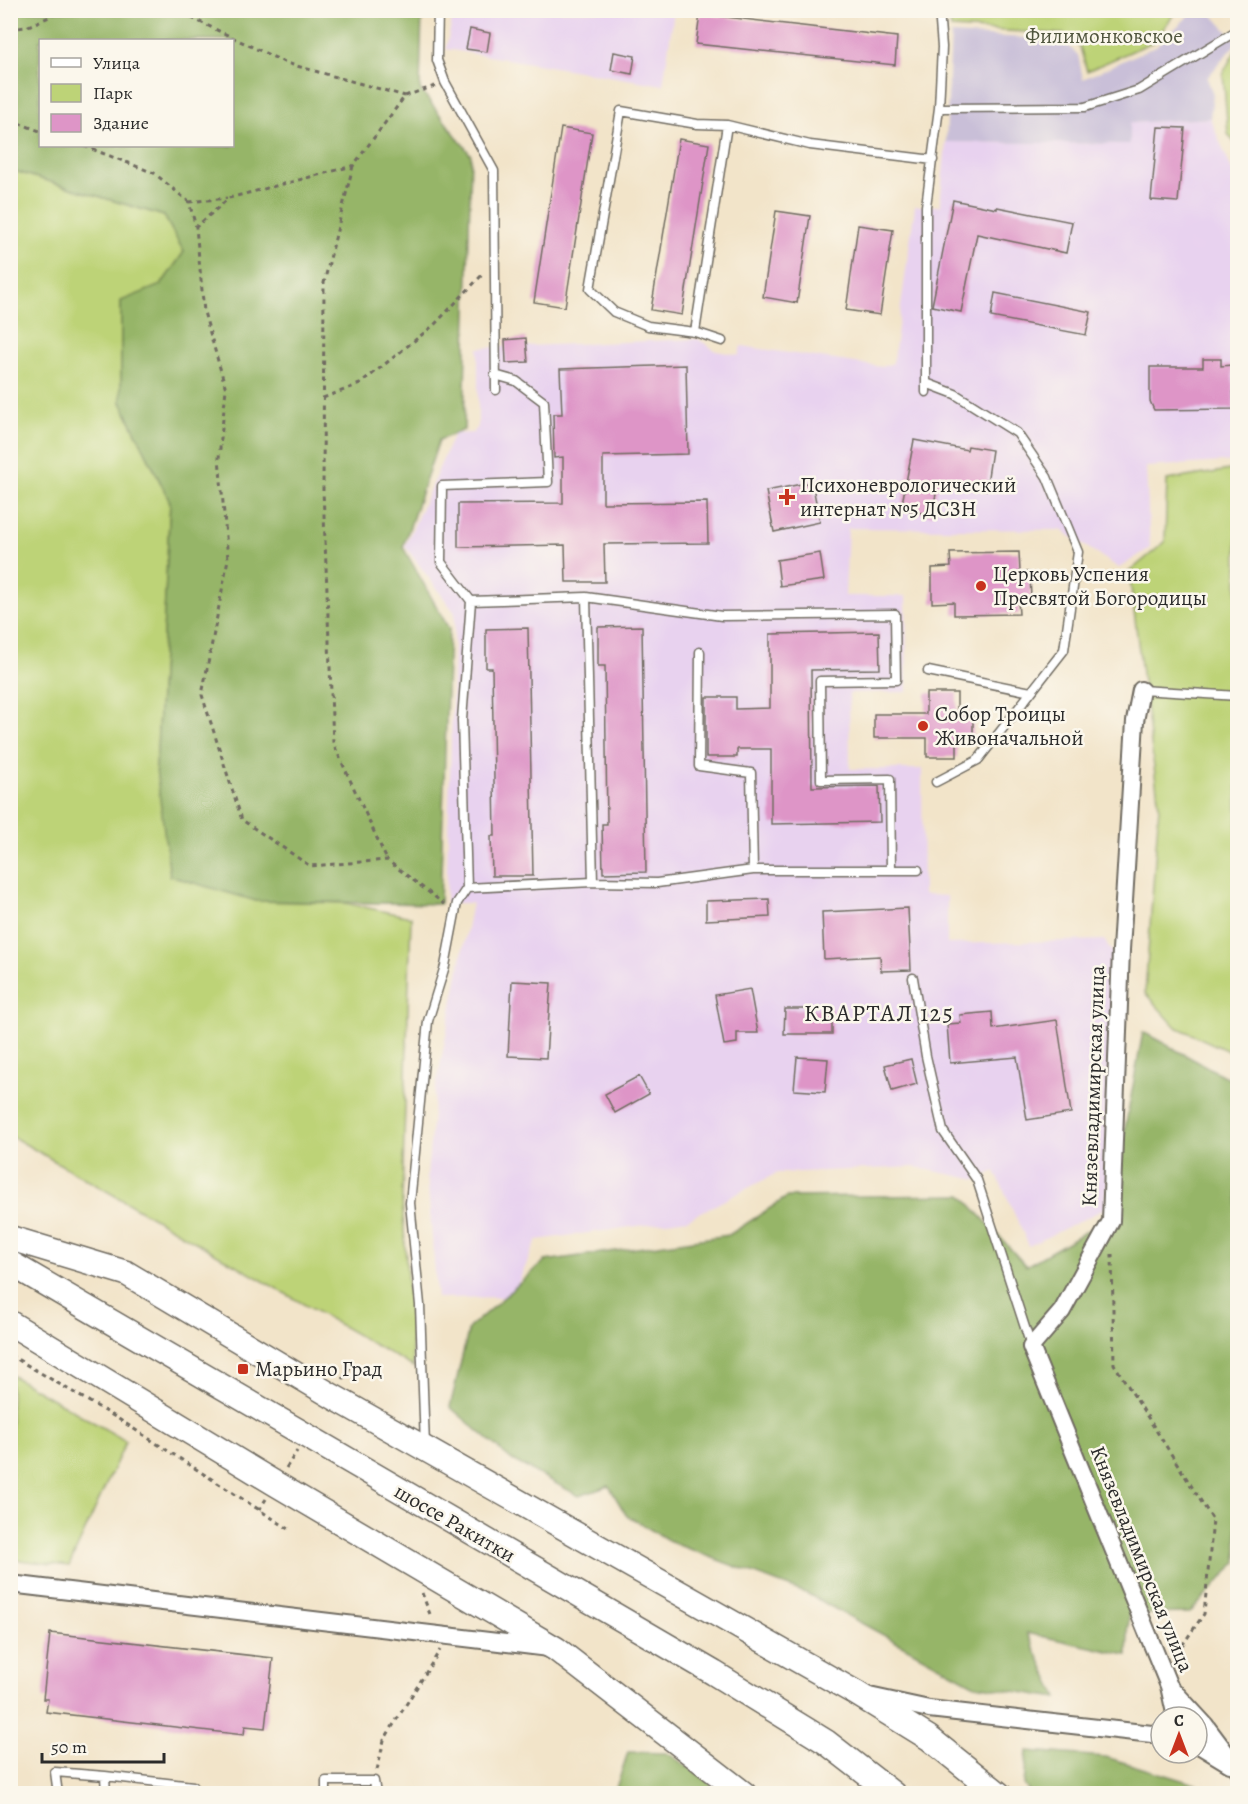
<svg xmlns="http://www.w3.org/2000/svg" width="1248" height="1804" viewBox="0 0 1248 1804" font-family="Alegreya,serif">
  <style>
    .built { fill: #e8d2ef }
    .industrial { fill: #c9bfd8 }
    .green { fill: #bdd377; stroke: #747f51; stroke-width: 1.5 }
    .forest { fill: #96b568; stroke: #60704a; stroke-width: 1.5; fill-rule: evenodd }
    .building { fill: #de95c7 }
    .lines { fill: none; stroke-linecap: round; stroke-linejoin: round }
    .lane-casing { stroke: #716c62; stroke-width: 11 }
    .street-casing { stroke: #716c62; stroke-width: 20 }
    .secondary-casing { stroke: #716c62; stroke-width: 27 }
    .path { stroke: #716c62; stroke-width: 3; stroke-dasharray: 4.5 4.5; stroke-linecap: butt }
    .lane { stroke: #fff; stroke-width: 8 }
    .street { stroke: #fff; stroke-width: 16 }
    .secondary { stroke: #fff; stroke-width: 24 }
    .poi-dot { fill: #c8321e; stroke: #fbf7ec; stroke-width: 2 }
    .labels { text-anchor: middle; stroke-width: 5; stroke-linejoin: round; paint-order: stroke }
    .park-label { font-size: 21px; fill: #50553e; stroke: #fbf7ec }
    .poi-label { font-size: 21px; fill: #2b2b2b; stroke: #fbf7ec; text-anchor: start }
    .street-label { font-size: 21px; fill: #2b2b2b; stroke: #fbf7ec }
    .quarter-label { font-size: 24px; letter-spacing: 1.5px; fill: #2b2b2b; stroke: #fbf7ec }
  </style>
  <rect width="100%" height="100%" fill="#fbf7ec"/>
  <filter id="ink" filterUnits="userSpaceOnUse"><feTurbulence type="fractalNoise" baseFrequency=".0167" numOctaves="2"/><feDisplacementMap in="SourceGraphic" scale="12" xChannelSelector="R" yChannelSelector="G"/><feConvolveMatrix kernelMatrix="1 2 1 2 8 2 1 2 1" color-interpolation-filters="sRGB"/></filter>
  <filter id="wash" filterUnits="userSpaceOnUse"><feTurbulence type="fractalNoise" baseFrequency=".008" numOctaves="4" result="noise"/><feDisplacementMap in="SourceGraphic" scale="24" xChannelSelector="R" yChannelSelector="G"/><feGaussianBlur stdDeviation="1.35" result="paint"/><feColorMatrix in="noise" values="0 0 0 0 0 0 0 0 0 0 0 0 0 0 0 0 0 1.4 0 .05"/><feComposite in="paint" operator="in"/></filter>
  <g filter="url(#wash)">
    <rect width="100%" height="100%" fill="#f2e4c9"/>
    <path class="built" d="M 454,11 L 674,11 L 663,85 L 446,49 Z
      M 1210,118 L 1237,182 L 1237,461 L 1146,467 L 1150,548 L 1119,568 L 1061,530 L 848,528 L 845,596 L 906,596 L 907,692 L 849,693 L 850,769 L 922,769 L 923,895 L 947,896 L 947,944 L 1104,940 L 1116,957 L 1106,1208 L 1029,1246 L 995,1171 L 977,1180 L 915,1167 L 777,1173 L 688,1219 L 537,1240 L 512,1297 L 437,1298 L 427,1175 L 435,1092 L 472,903 L 446,903 L 455,613 L 405,546 L 454,434 L 473,433 L 478,427 L 478,348 L 698,339 L 716,351 L 739,355 L 741,346 L 882,367 L 893,363 L 915,206 L 940,206 L 946,142 L 1129,144 L 1130,123 Z"/>
    <path class="industrial" d="M 1194,11 L 1209,11 L 1237,42 L 1207,78 L 1213,94 L 1210,118 L 1130,123 L 1130,144 L 946,142 L 951,34 L 1062,40 L 1078,55 L 1083,79 L 1156,46 Z"/>
    <path class="green" d="M 948,11 L 948,10 L 1176,11 L 1155,41 L 1087,71 L 1080,47 L 1064,34 L 951,28 Z
      M 1237,48 L 1237,146 L 1228,134 L 1223,73 Z
      M 11,170 L 164,216 L 184,252 L 161,285 L 121,302 L 121,402 L 170,502 L 156,769 L 256,901 L 345,903 L 411,917 L 402,1199 L 413,1367 L 11,1136 Z
      M 1237,469 L 1237,1055 L 1176,1027 L 1145,993 L 1159,806 L 1129,572 L 1165,542 L 1167,480 Z
      M 11,1375 L 126,1441 L 69,1566 L 11,1559 Z"/>
    <path class="forest" d="M 10,11 L 422,11 L 420,89 L 471,155 L 464,430 L 439,440 L 403,547 L 449,629 L 440,904 L 256,901 L 170,876 L 156,769 L 170,502 L 121,402 L 121,301 L 161,285 L 184,252 L 164,216 L 11,170 ZM 40,40 L 232,40 L 232,146 L 40,146 Z
      M 1143,1032 L 1237,1083 L 1237,1562 L 1190,1613 L 1129,1614 L 1127,1655 L 1027,1633 L 1058,1698 L 975,1685 L 808,1594 L 673,1543 L 626,1515 L 609,1486 L 579,1496 L 512,1460 L 450,1407 L 469,1328 L 545,1261 L 729,1235 L 787,1197 L 962,1195 L 1026,1266 L 1108,1219 Z
      M 1027,1751 L 1106,1757 L 1198,1785 L 1206,1793 L 1030,1793 L 1024,1785 Z
      M 628,1752 L 667,1753 L 709,1781 L 714,1793 L 614,1794 Z"/>
    <g id="blocks">
      <path class="building" d="M 700,14 L 897,37 L 895,65 L 696,44 Z
        M 470,29 L 490,33 L 487,52 L 466,49 Z
        M 614,52 L 635,56 L 632,74 L 611,70 Z
        M 1158,127 L 1185,128 L 1178,202 L 1151,200 Z
        M 561,128 L 592,133 L 565,307 L 534,302 Z
        M 679,139 L 709,144 L 682,315 L 651,310 Z
        M 953,200 L 997,209 L 997,207 L 1072,222 L 1066,253 L 977,234 L 961,312 L 932,306 Z
        M 776,211 L 810,216 L 797,303 L 763,297 Z
        M 858,225 L 893,230 L 880,315 L 846,310 Z
        M 995,293 L 1091,312 L 1086,335 L 991,317 Z
        M 526,338 L 528,362 L 506,363 L 505,340 Z
        M 1203,359 L 1221,359 L 1221,366 L 1232,365 L 1234,409 L 1154,410 L 1150,401 L 1150,367 L 1203,367 Z
        M 686,365 L 688,454 L 603,456 L 603,503 L 707,502 L 708,543 L 604,544 L 605,582 L 566,582 L 565,545 L 458,547 L 458,504 L 563,503 L 563,457 L 554,458 L 553,414 L 562,414 L 560,369 Z
        M 914,440 L 967,450 L 968,446 L 992,450 L 986,490 L 938,483 L 932,515 L 901,509 Z
        M 812,482 L 820,522 L 774,532 L 766,491 Z
        M 1019,552 L 1020,572 L 1030,572 L 1031,600 L 1018,600 L 1019,614 L 954,615 L 954,602 L 932,603 L 932,568 L 951,567 L 950,553 Z
        M 820,553 L 824,580 L 780,586 L 777,560 Z
        M 642,626 L 646,872 L 603,873 L 602,824 L 607,824 L 605,666 L 598,666 L 598,627 Z
        M 528,628 L 533,876 L 492,876 L 491,836 L 495,836 L 492,668 L 486,668 L 486,629 Z
        M 879,632 L 880,669 L 811,670 L 812,787 L 879,786 L 880,822 L 771,824 L 771,749 L 737,749 L 737,757 L 706,757 L 706,697 L 736,697 L 736,709 L 770,708 L 770,634 Z
        M 926,693 L 957,693 L 957,713 L 973,713 L 973,738 L 957,738 L 957,757 L 927,757 L 927,738 L 874,738 L 874,714 L 926,714 Z
        M 769,899 L 770,917 L 706,920 L 706,901 Z
        M 908,908 L 911,970 L 881,971 L 880,956 L 824,959 L 822,912 Z
        M 512,981 L 551,983 L 546,1058 L 508,1056 Z
        M 750,989 L 758,1033 L 737,1033 L 737,1043 L 724,1045 L 715,995 Z
        M 785,1009 L 832,1009 L 832,1034 L 784,1034 Z
        M 992,1012 L 993,1029 L 1057,1020 L 1071,1113 L 1027,1120 L 1017,1057 L 950,1063 L 947,1024 L 961,1023 L 960,1015 Z
        M 797,1057 L 828,1059 L 825,1092 L 794,1090 Z
        M 911,1059 L 917,1084 L 892,1091 L 885,1065 Z
        M 639,1076 L 649,1094 L 615,1113 L 605,1094 Z
        M 50,1633 L 273,1658 L 265,1728 L 245,1726 L 244,1735 L 46,1712 L 48,1699 L 43,1699 Z"/>
    </g>
  </g>
  <g filter="url(#ink)">
    <use href="#blocks" fill-opacity="0" stroke="#716c62" stroke-width="1.5"/>
    <g class="lines">
      <g class="lane-casing">
        <path id="lane" d="M 438,10 L 437,60 L 445,82 L 494,171 L 496,390
          M 939,108 L 1085,107 L 1139,90 L 1238,30
          M 695,332 L 727,125
          M 722,341 L 695,332 L 648,326 L 614,312 L 590,289 L 621,111 L 697,124 L 727,125 L 810,145 L 933,160
          M 926,383 L 955,394 L 1017,433 L 1047,477 L 1078,552 L 1064,650 L 978,760 L 936,782
          M 926,392 L 926,206 L 939,108 L 942,47 L 939,10
          M 586,597 L 593,882
          M 471,601 L 586,597 L 722,616 L 895,614 L 896,680 L 820,681 L 821,780 L 890,779 L 891,870
          M 700,652 L 699,766 L 751,773 L 753,870
          M 928,671 L 1031,692
          M 1141,690 L 1238,696
          M 467,888 L 593,882 L 657,883 L 753,870 L 918,870
          M 913,978 L 926,1056 L 943,1131 L 977,1180 L 1031,1346
          M 425,1446 L 420,1305 L 410,1203 L 428,1021 L 445,966 L 457,903 L 467,888 L 462,720 L 471,601 L 441,562 L 442,486 L 548,482 L 544,402 L 516,381 L 495,375
          M 105,1776 L 193,1786
          M 58,1794 L 55,1772 L 105,1776 L 106,1794
          M 326,1794 L 326,1781 L 374,1781 L 376,1794"/>
      </g>
      <g class="street-casing">
        <path id="street" d="M 1141,690 L 1135,721 L 1121,950 L 1111,1221 L 1062,1311 L 1031,1347 L 1169,1686 L 1205,1725 L 1238,1769
          M 10,1584 L 549,1648
          M 1169,1686 L 1175,1713 L 1173,1717
          M 869,1696 L 929,1709 L 1161,1735
          M 1197,1744 L 1230,1764"/>
      </g>
      <g class="secondary-casing">
        <path id="secondary" d="M 10,1238 L 126,1273 L 332,1396 L 856,1693 L 929,1738 L 999,1794
          M 10,1263 L 714,1673 L 826,1742 L 893,1794
          M 10,1323 L 276,1484 L 556,1649 L 744,1794"/>
      </g>
      <path class="path" d="M 175,10 L 286,63 L 405,96
        M 10,29 L 26,27 L 65,10
        M 435,86 L 405,96 L 353,166 L 229,198 L 196,227 L 204,312 L 226,389 L 219,458 L 228,559 L 202,695 L 242,820 L 310,866 L 387,860 L 444,904
        M 10,120 L 40,131
        M 84,146 L 154,173 L 189,202 L 196,227
        M 353,166 L 324,283 L 323,490 L 333,743 L 387,860
        M 189,202 L 227,198
        M 323,398 L 360,384 L 434,325 L 483,274
        M 1112,1254 L 1114,1364 L 1213,1520 L 1204,1614 L 1174,1657
        M 10,1355 L 117,1418 L 292,1531
        M 343,1379 L 350,1367
        M 286,1468 L 297,1451
        M 259,1510 L 266,1499
        M 422,1593 L 431,1617
        M 377,1770 L 384,1740 L 440,1650"/>
      <use href="#lane" class="lane"/>
      <use href="#street" class="street"/>
      <use href="#secondary" class="secondary"/>
    </g>
  </g>
  <g class="poi-dot">
    <path d="M784 488h6v6h6v6h-6v6h-6v-6h-6v-6h6z"/>
    <circle cx="981" cy="586" r="6"/>
    <circle cx="923" cy="726" r="6"/>
    <rect x="237" y="1363" width="12" height="12" rx="3"/>
  </g>
  <g class="labels">
    <g class="park-label">
      <text x="1104" y="43">Филимонковское</text>
    </g>
    <g class="poi-label">
      <text x="800" y="492">Психоневрологический<tspan x="800" dy="24">интернат №5 ДСЗН</tspan></text>
      <text x="993" y="581">Церковь Успения<tspan x="993" dy="24">Пресвятой Богородицы</tspan></text>
      <text x="935" y="721">Собор Троицы<tspan x="935" dy="24">Живоначальной</tspan></text>
      <text x="255" y="1376">Марьино Град</text>
    </g>
    <g class="street-label">
      <text transform="translate(1093 1086) rotate(-88)" y="7">Князевладимирская улица</text>
      <text transform="translate(455 1523) rotate(30)" y="7">шоссе Ракитки</text>
      <text transform="translate(1142 1559) rotate(68)" y="7">Князевладимирская улица</text>
    </g>
    <g class="quarter-label">
      <text x="879" y="1021">КВАРТАЛ 125</text>
    </g>
  </g>
  <rect width="1248" height="1804" fill="none" stroke="#fbf7ec" stroke-width="36"/>
  <rect x="39" y="39" width="195" height="108" fill="#fbf7ec" stroke="#a8a59f" stroke-width="1.5"/>
  <rect x="51" y="58" width="30" height="9" fill="#ffffff" stroke="#a8a59f" stroke-width="1.5"/>
  <text x="93" y="69" font-size="18" fill="#2b2b2b">Улица</text>
  <rect x="51" y="84" width="30" height="18" fill="#bdd377" stroke="#a8a59f" stroke-width="1.5"/>
  <text x="93" y="99" font-size="18" fill="#2b2b2b">Парк</text>
  <rect x="51" y="114" width="30" height="18" fill="#de95c7" stroke="#a8a59f" stroke-width="1.5"/>
  <text x="93" y="129" font-size="18" fill="#2b2b2b">Здание</text>
  <g transform="translate(1179 1735)"><circle r="28" fill="#fbf7ec" stroke="#a8a59f" stroke-width="1.5"/>
  <path d="M0-4.5L10 22L0 15L-10 22Z" fill="#c8321e"/>
  <text y="-9" font-size="16" font-weight="bold" text-anchor="middle" fill="#2b2b2b">С</text>
  </g>
  <path d="M42 1753v9h122v-9" fill="none" stroke="#2b2b2b" stroke-width="3"/>
  <text x="51" y="1753" font-size="18" fill="#2b2b2b" stroke="#fbf7ec" stroke-width="4.5" paint-order="stroke">50 m</text>
</svg>
